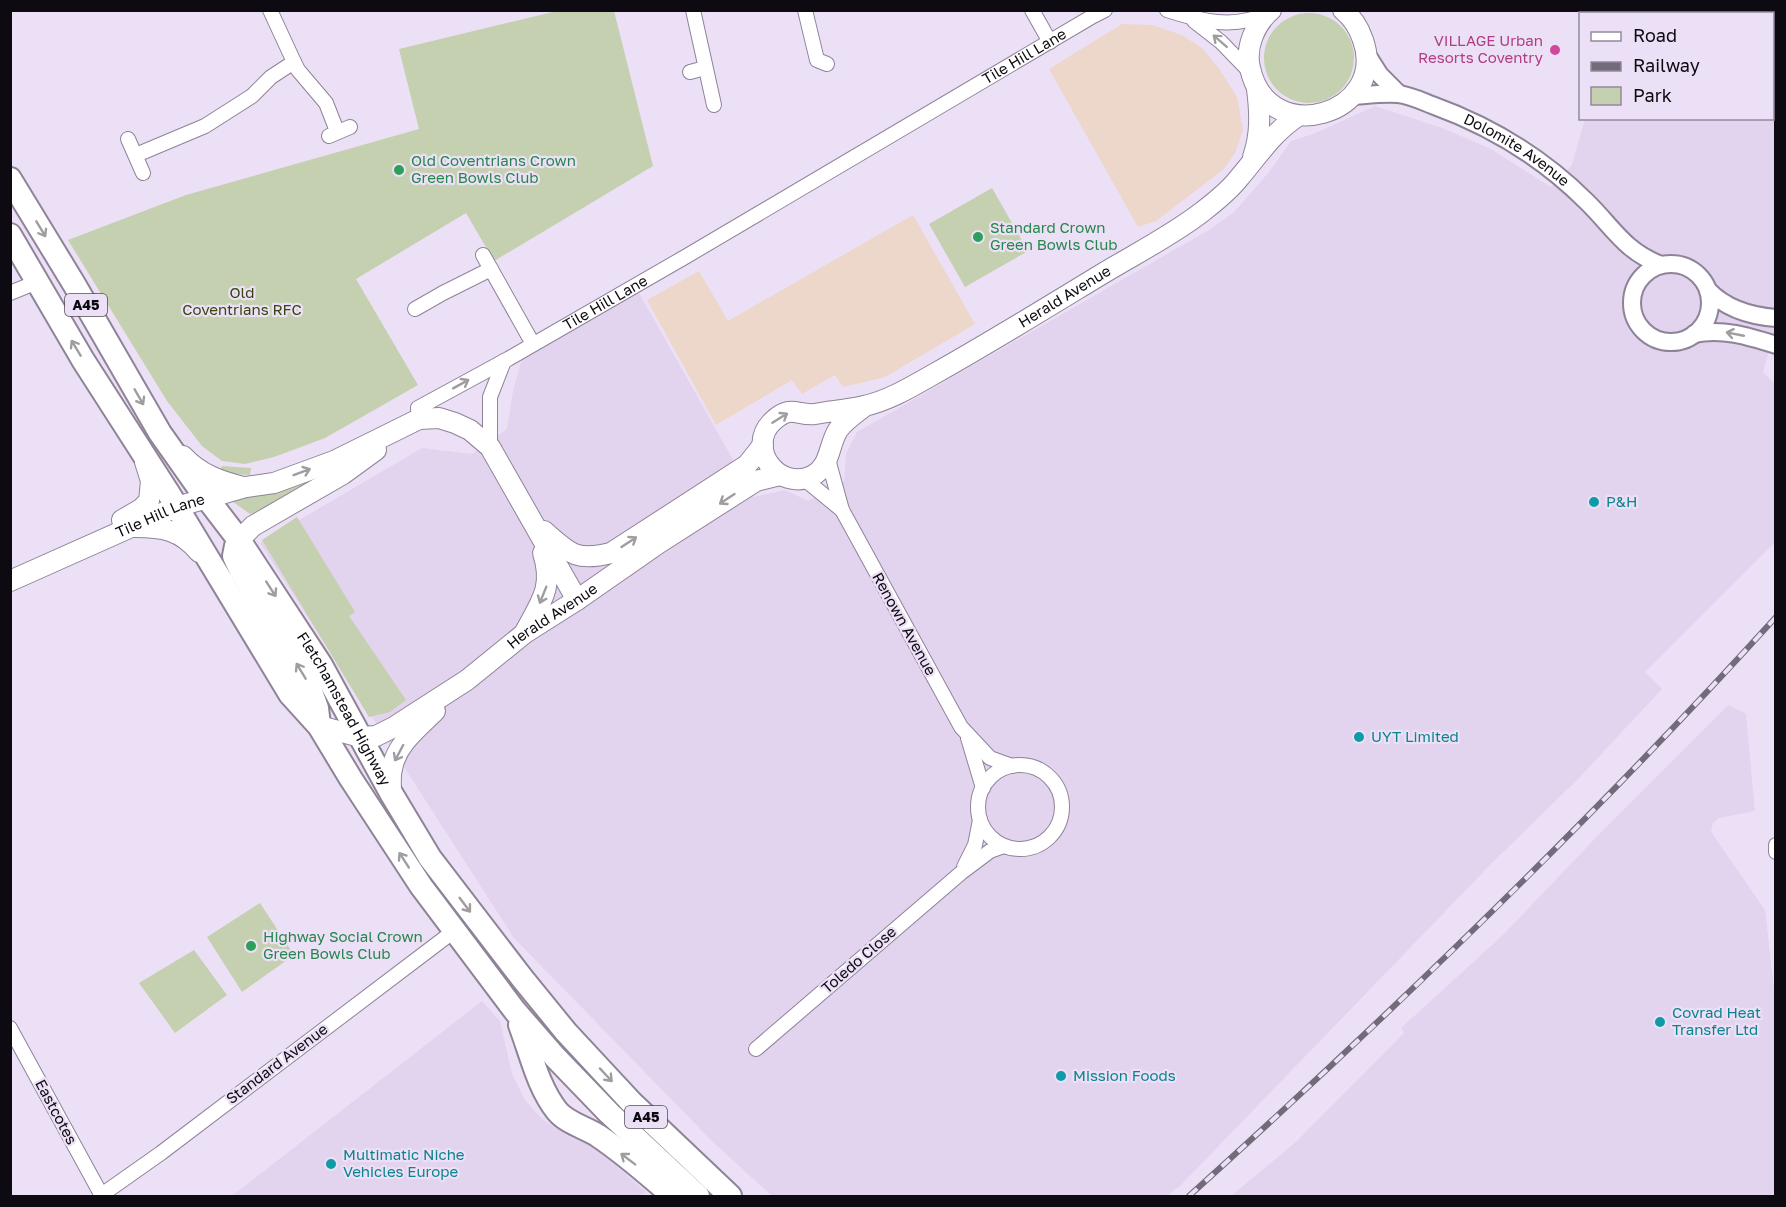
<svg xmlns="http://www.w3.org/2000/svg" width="1786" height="1207" viewBox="0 0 1786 1207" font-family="'Golos Text',sans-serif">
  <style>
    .commercial { fill: #edd6ca }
    .built { fill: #e2d3ef }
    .green { fill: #c4d0af }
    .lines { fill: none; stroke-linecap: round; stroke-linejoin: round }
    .minor-casing { stroke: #8e8397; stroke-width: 16 }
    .tertiary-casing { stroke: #8e8397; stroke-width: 20 }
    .secondary-casing { stroke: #8e8397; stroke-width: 22 }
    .trunk-casing { stroke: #8e8397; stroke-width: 26 }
    .minor { stroke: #fff; stroke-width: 14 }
    .tertiary { stroke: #fff; stroke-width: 16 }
    .secondary { stroke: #fff; stroke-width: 20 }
    .trunk { stroke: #fff; stroke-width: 22 }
    .rail-casing { stroke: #726b79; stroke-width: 6 }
    .rail { stroke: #ece0f6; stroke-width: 4; stroke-dasharray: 11; stroke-linecap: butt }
    .oneway { stroke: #9f9da0 }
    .hotel-dot { fill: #d1479c; stroke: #ece0f6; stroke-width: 2 }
    .leisure-dot { fill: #2e9e5b; stroke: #ece0f6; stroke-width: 2 }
    .culture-dot { fill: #0f9aa8; stroke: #ece0f6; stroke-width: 2 }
    .labels { text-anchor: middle; stroke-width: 4.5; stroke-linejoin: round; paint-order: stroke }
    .shield { fill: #ece0f6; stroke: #514a56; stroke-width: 1.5 }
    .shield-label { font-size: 14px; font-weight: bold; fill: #0e0a11 }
    .hotel-label { font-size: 15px; fill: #b23c85; stroke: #ece0f6; text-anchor: end }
    .street-label { font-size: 15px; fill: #0e0a11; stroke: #ece0f6 }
    .leisure-label { font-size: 15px; fill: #27864d; stroke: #ece0f6; text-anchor: start }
    .park-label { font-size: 15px; fill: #36450e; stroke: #ece0f6 }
    .culture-label { font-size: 15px; fill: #0d838f; stroke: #ece0f6; text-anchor: start }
  </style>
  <rect width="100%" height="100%" fill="#ece0f6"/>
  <path class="commercial" d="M 1122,24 L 1152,25 L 1182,35 L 1203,49 L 1220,70 L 1237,97 L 1243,130 L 1235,153 L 1224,169 L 1156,221 L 1138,227 L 1049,69 Z
    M 913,215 L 975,324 L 885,377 L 843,387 L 835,375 L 802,394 L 792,380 L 716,425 L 647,300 L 699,271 L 728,321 Z"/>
  <path class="built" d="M 1702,10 L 1775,11 L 1776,327 L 1763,372 L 1775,384 L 1775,542 L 1645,672 L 1662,689 L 1579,778 L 1491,864 L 1181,1185 L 1167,1196 L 772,1196 L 713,1142 L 514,938 L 260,543 L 422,448 L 472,454 L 507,429 L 513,391 L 522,359 L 638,291 L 754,497 L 785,490 L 808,501 L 844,481 L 846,454 L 857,432 L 1209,230 L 1233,213 L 1270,171 L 1291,141 L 1313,134 L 1375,106 L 1442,128 L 1489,148 L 1551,187 L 1572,165 L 1585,119 L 1772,118 L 1772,14 L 1701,13 Z
    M 1616,11 L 1674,10 L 1684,13 L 1615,13 Z
    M 1728,705 L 1746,714 L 1755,811 L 1719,818 L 1713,823 L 1711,832 L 1765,910 L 1776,1007 L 1775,1196 L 1231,1196 L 1298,1140 L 1404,1033 L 1401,1028 L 1504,934 L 1606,827 Z
    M 482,1001 L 500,1021 L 512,1074 L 525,1100 L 542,1119 L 568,1136 L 596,1148 L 646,1192 L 640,1196 L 232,1196 Z"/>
  <path class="green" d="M 557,11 L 614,11 L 653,166 L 494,261 L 466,213 L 356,279 L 418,385 L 325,438 L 274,457 L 245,464 L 222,461 L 202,446 L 167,401 L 68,240 L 186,195 L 419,129 L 399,49 Z
    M1264 58a45 45 0 1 1 90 0a45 45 0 1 1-90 0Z
    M 992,188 L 1028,251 L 965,287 L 929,224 Z
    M 222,466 L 251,468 L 250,475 L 219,473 Z
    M 321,475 L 304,491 L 250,514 L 232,501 Z
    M 297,517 L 355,612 L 349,616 L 406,700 L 390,712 L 369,717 L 262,540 Z
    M 260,903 L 294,955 L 242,992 L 207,937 Z
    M 194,950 L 227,995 L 175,1033 L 139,983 Z"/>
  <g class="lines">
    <g class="minor-casing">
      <g id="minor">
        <path d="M 693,10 L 714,105"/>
        <path d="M 805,10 L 817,60 L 827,64"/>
        <path d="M 1032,10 L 1050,42"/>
        <path d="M 1167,10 C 1200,21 1235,30 1267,13"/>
        <path d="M 1194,21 L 1221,42 L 1250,72"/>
        <path d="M 294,62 L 298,70 L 326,103 L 337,131"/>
        <path d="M 690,72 L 705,68"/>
        <path d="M 329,136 L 350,127"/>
        <path d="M 128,139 L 143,173"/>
        <path d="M 136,155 L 205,126 L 252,96 L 271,77 L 294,62 L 270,10"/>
        <path d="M 483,255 L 533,344"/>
        <path d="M 10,293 L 37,282"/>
        <path d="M 415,309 L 443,293 L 491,269"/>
        <path id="s1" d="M 419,419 L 418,408 L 508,359 L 685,257 L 1093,16 L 1105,10"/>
        <path d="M 490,447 L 490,397 L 504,361"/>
        <path d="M 828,459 L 842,510 L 961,727 L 990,758 L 1012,766"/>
        <path d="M 803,478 L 842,510"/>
        <path d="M 968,738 L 983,788"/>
        <circle cx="1020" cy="807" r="42"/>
        <path d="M 1776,845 L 1776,852"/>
        <path d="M 964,867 L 975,845 L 980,820"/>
        <path d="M 10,1028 L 102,1196"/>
        <path d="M 756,1049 L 962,872 L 990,851 L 1004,846"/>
        <path d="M 100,1196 L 161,1153 L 454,931"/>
      </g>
    </g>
    <g class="tertiary-casing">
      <g id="tertiary">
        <path d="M 1366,53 L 1380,75 L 1399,94"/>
        <path id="s2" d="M 1352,96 C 1367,95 1383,93 1398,94 C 1409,95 1422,101 1432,105 C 1490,126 1543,158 1586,201 C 1613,227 1624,251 1661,265"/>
        <circle cx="1671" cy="303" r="39"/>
        <path d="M 1708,290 C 1726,309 1750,316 1776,318"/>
        <path d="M 1694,334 C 1722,328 1748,336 1776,345"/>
      </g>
    </g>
    <g class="secondary-casing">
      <g id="secondary">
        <path d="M 1271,10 C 1255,24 1245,47 1250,68 C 1268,151 1389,114 1363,40 C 1359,28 1353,18 1343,10"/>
        <path d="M 1253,157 C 1261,134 1260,113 1257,89"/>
        <path id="s3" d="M 865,406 C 855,414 845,420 838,430 C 828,446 831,466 812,476 C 778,492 745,447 773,421 C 791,404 797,416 815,414 C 831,411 848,410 864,406 C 888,401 913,386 934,374 C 991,342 1046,308 1102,274 C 1135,254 1171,236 1202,212 C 1215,202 1229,191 1239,178 C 1258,156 1273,132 1298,116"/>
        <path d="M 183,456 C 200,474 219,481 243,487"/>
        <path d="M 122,520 L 141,509 L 149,501 L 151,481 L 145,462"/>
        <path d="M 135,527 C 163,527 181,530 199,552"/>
        <path d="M 544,531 C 569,553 576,562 611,553 L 747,465 L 763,445"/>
        <path d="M 239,540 L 253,526 L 343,474 L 376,450"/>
        <path id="s4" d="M 10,581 L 176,507 L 246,487 L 274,483 L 334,461 L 419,419 L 439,418 L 455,423 L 470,430 L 490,447 L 577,600"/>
        <path d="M 525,632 C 541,602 554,587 543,553"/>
        <path id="s5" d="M 319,726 L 361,737 L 376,736 L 394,727 L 467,680 L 525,633 L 577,600 L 659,543 L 756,481 L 780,475"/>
        <path d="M 391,793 C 391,785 390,776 392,769 C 396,744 419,727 435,711"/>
      </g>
    </g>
    <g class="trunk-casing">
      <g id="trunk">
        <path id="s6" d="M 10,179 L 74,284 L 160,433 L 196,484 L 239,540 L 321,665 L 391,793 L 430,858 L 522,978 L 566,1032 L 632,1103 L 730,1196"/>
        <path d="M 10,235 L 83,360 L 169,494 L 290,694 L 319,726 L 351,779 L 421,886 L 515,1011 L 555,1057 L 609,1113 L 698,1196"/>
        <path d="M 236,546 L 234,556 L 241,571 L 309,686 L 317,708 L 319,725"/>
        <path d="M 520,1025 C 531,1054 538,1087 557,1111 C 567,1123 584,1127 597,1135 C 624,1153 649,1175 673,1196"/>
      </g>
    </g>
    <use href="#minor" class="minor"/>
    <use href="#tertiary" class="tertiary"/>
    <use href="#secondary" class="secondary"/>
    <use href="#trunk" class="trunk"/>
    <g class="rail-casing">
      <path id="rail" d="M 1189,1196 C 1393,1012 1591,821 1776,617"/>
    </g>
    <use href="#rail" class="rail"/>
  </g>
  <defs><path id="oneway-shaft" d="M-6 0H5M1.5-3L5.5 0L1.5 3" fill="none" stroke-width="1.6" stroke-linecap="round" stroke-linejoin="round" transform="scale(1.5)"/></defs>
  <g class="oneway">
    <use href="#oneway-shaft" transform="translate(1220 41) rotate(-139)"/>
    <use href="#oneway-shaft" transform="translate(41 229) rotate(59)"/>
    <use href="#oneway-shaft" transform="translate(1735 334) rotate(-169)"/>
    <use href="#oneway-shaft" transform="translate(76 348) rotate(-121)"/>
    <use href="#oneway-shaft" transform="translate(461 384) rotate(-29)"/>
    <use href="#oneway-shaft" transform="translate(139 397) rotate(60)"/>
    <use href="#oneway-shaft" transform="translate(780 418) rotate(-32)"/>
    <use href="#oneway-shaft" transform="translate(302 472) rotate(-20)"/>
    <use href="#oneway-shaft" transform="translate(727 499) rotate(147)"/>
    <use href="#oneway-shaft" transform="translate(629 542) rotate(-33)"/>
    <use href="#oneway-shaft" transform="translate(271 589) rotate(57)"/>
    <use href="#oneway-shaft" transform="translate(543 595) rotate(112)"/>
    <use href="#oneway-shaft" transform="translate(301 671) rotate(-121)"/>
    <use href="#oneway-shaft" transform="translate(399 753) rotate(118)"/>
    <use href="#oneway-shaft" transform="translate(404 860) rotate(-123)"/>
    <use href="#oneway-shaft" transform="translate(465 905) rotate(53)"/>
    <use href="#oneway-shaft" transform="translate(606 1075) rotate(47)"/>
    <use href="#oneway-shaft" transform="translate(628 1159) rotate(-143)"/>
  </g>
  <circle class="hotel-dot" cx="1555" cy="50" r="6"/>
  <g class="leisure-dot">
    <circle cx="399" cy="170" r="6"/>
    <circle cx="978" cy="237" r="6"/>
    <circle cx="251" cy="946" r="6"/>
  </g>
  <g class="culture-dot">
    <circle cx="1594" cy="502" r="6"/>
    <circle cx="1359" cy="737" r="6"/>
    <circle cx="1660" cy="1022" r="6"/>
    <circle cx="1061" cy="1076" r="6"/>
    <circle cx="331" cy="1164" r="6"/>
  </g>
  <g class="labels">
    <g class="shield">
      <rect x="65" y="294" width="42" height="22" rx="4.5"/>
      <rect x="625" y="1106" width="42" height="22" rx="4.5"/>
    </g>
    <g class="shield-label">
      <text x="86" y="310">A45</text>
      <text x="646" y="1122">A45</text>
    </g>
    <g class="hotel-label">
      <text x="1543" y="46">VILLAGE Urban<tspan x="1543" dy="17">Resorts Coventry</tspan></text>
    </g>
    <g class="street-label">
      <text dy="5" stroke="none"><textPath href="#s1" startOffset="712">Tile Hill Lane</textPath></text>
      <text dy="5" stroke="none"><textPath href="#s2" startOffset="178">Dolomite Avenue</textPath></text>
      <text dy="5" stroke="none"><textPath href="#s3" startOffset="510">Herald Avenue</textPath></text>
      <text dy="5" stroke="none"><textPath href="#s1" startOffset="226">Tile Hill Lane</textPath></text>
      <text dy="5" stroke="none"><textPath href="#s4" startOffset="164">Tile Hill Lane</textPath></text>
      <text dy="5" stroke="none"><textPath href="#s5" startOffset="272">Herald Avenue</textPath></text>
      <text transform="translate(904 624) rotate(61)" y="5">Renown Avenue</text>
      <text dy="5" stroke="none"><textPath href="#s6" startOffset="627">Fletchamstead Highway</textPath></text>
      <text transform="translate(859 960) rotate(-41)" y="5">Toledo Close</text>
      <text transform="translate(277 1064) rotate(-37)" y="5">Standard Avenue</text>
      <text transform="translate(56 1112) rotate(62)" y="5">Eastcotes</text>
    </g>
    <g class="leisure-label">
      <text x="411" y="166">Old Coventrians Crown<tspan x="411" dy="17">Green Bowls Club</tspan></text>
      <text x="990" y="233">Standard Crown<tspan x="990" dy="17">Green Bowls Club</tspan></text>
      <text x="263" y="942">Highway Social Crown<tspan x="263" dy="17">Green Bowls Club</tspan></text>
    </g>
    <g class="park-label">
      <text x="242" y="298">Old<tspan x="242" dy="17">Coventrians RFC</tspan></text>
    </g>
    <g class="culture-label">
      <text x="1606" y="507">P&amp;H</text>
      <text x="1371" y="742">UYT Limited</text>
      <text x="1672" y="1018">Covrad Heat<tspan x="1672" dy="17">Transfer Ltd</tspan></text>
      <text x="1073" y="1081">Mission Foods</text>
      <text x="343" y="1160">Multimatic Niche<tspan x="343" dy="17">Vehicles Europe</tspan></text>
    </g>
  </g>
  <rect width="1786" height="1207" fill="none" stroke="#0e0a11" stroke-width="24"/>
  <rect x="1579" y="12" width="195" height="108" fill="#ece0f6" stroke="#938a9a" stroke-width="1.5"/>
  <rect x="1591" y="32" width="30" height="9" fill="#ffffff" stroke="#938a9a" stroke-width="1.5"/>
  <text x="1633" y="42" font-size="18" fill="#0e0a11">Road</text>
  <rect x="1591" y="62" width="30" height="9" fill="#726b79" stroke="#938a9a" stroke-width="1.5"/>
  <text x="1633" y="72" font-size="18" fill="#0e0a11">Railway</text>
  <rect x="1591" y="87" width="30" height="18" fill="#c4d0af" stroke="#938a9a" stroke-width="1.5"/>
  <text x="1633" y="102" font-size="18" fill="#0e0a11">Park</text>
</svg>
